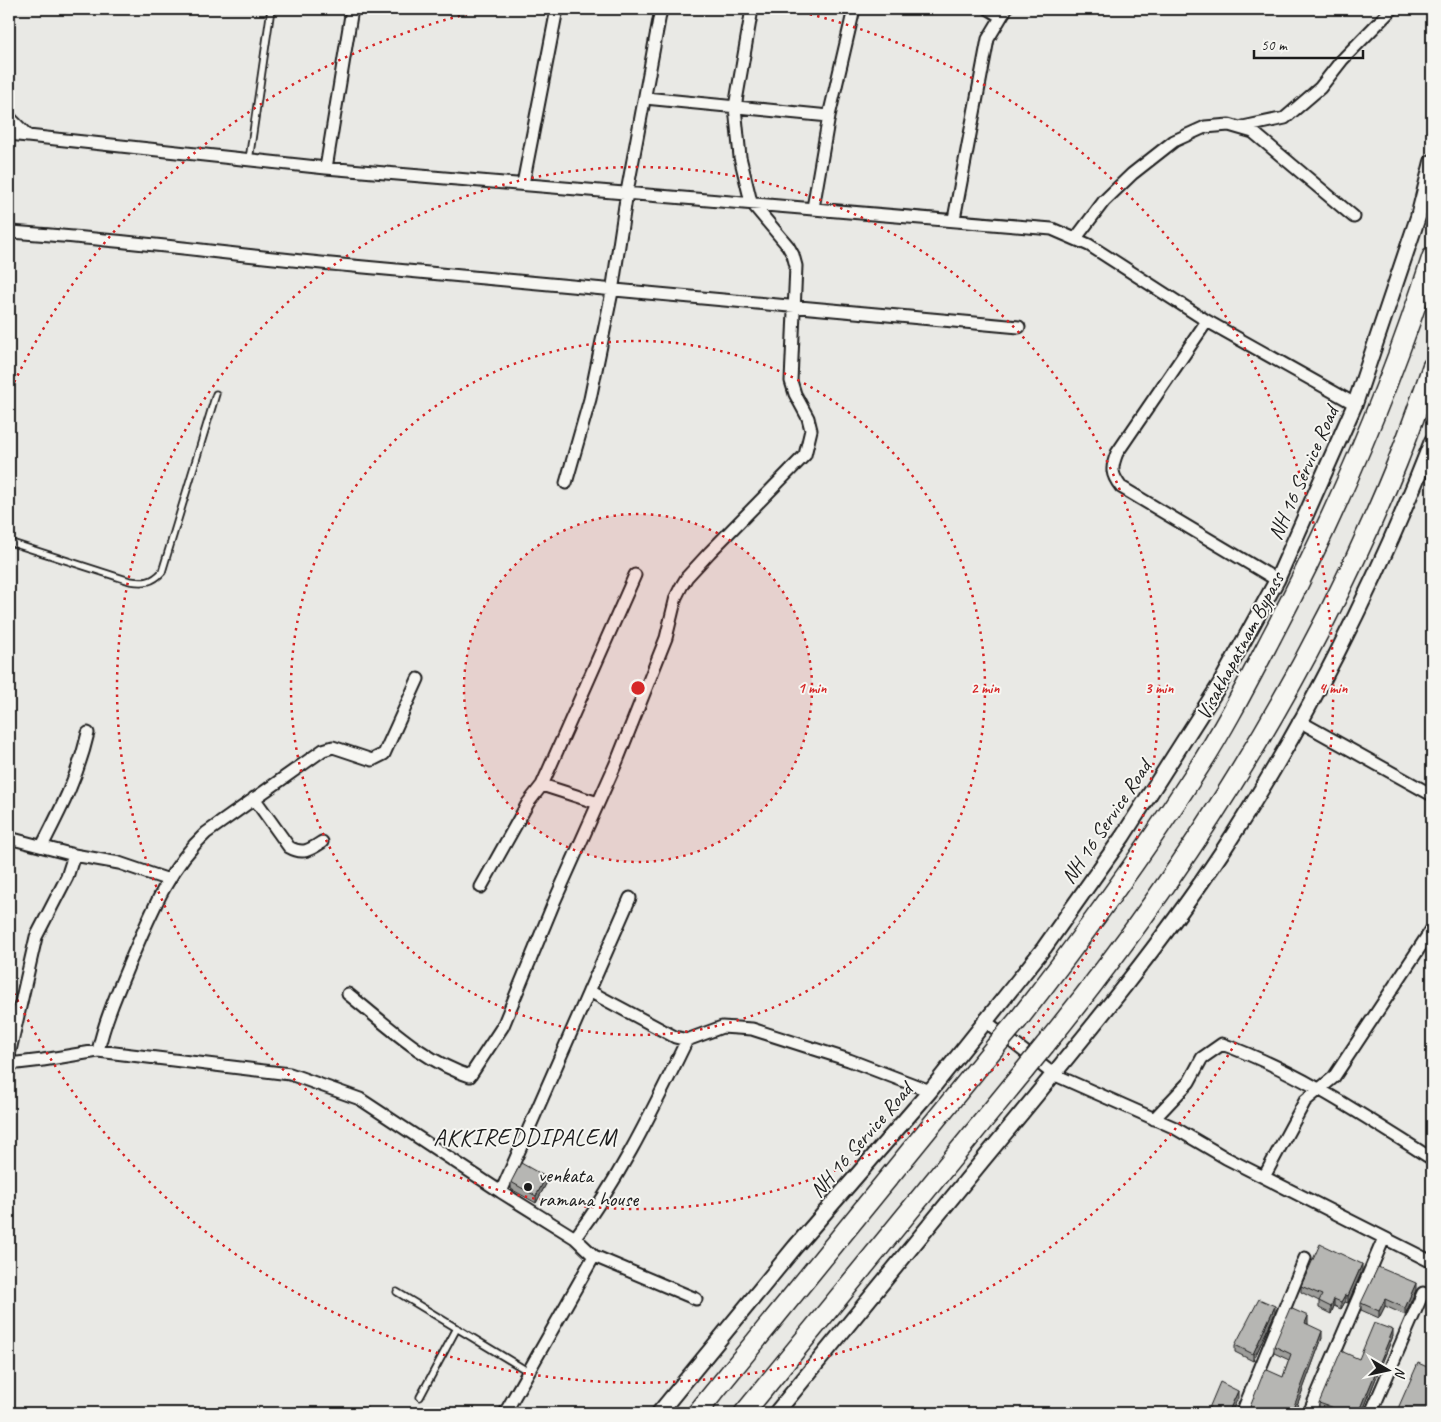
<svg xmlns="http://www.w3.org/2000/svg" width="1441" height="1422" viewBox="0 0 1441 1422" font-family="Caveat,sans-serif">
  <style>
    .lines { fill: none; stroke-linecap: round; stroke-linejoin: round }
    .service-casing { stroke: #1c1c1c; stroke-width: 9 }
    .minor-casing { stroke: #1c1c1c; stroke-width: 15 }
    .tertiary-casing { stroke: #1c1c1c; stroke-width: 18 }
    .trunk-casing { stroke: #1c1c1c; stroke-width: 22 }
    .service { stroke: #f6f6f2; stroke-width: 5.5 }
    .minor { stroke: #f6f6f2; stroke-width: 11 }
    .tertiary { stroke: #f6f6f2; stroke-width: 14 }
    .trunk { stroke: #f6f6f2; stroke-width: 19 }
    .trunk-bridge-casing { stroke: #1c1c1c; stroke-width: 22; stroke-linecap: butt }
    .trunk-bridge { stroke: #f6f6f2; stroke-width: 19 }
    .wall { fill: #9d9d9a; stroke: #1c1c1c }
    .shaded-wall { fill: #7f7f7d; stroke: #1c1c1c }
    .building { fill: #b6b6b3; stroke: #1c1c1c }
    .ring { fill: none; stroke: #d62828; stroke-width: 2.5; stroke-dasharray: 2.5 5 }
    .poi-dot { fill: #1c1c1c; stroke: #f6f6f2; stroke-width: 2 }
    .labels { text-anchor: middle; stroke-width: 4; stroke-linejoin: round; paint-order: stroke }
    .street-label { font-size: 21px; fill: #1c1c1c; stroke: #f6f6f2 }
    .poi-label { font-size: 21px; fill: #1c1c1c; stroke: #f6f6f2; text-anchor: start }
    .quarter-label { font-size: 24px; letter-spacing: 1px; fill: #1c1c1c; stroke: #f6f6f2 }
    .centre { fill: #d62828; stroke: #f6f6f2; stroke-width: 2.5 }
    .ring-label { font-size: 15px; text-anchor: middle; font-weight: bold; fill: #d62828; stroke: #f6f6f2; stroke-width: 4; stroke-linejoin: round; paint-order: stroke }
  </style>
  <rect width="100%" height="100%" fill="#e9e9e5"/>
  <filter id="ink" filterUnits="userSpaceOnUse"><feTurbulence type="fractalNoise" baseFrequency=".02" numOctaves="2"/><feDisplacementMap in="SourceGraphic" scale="10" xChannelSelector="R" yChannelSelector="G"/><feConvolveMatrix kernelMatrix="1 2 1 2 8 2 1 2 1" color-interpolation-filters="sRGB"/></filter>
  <g filter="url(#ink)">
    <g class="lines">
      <g class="service-casing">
        <path id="service" d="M 249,160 L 271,9
          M 9,542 L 130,581 C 144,583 152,583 162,572 L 216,394
          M 397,1292 L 529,1372
          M 420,1397 L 457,1328"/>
      </g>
      <g class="minor-casing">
        <path id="minor" d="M 989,9 L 1000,16
          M 645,98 L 829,116
          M 9,117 L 28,136
          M 1243,127 L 1285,118 L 1320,88 L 1342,60 L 1392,9
          M 9,134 L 326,168 L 1052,229 L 1089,245 L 1207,321 L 1355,404
          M 326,168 L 352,9
          M 523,184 L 557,9
          M 813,208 L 829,116 L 854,9
          M 954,219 L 988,39 L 1006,9
          M 9,232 C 128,239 245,257 364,267 C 582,287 800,308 1019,327
          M 1076,238 L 1104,201 L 1132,174 L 1174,141 L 1205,127 L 1229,125 L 1253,132 L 1354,217
          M 1207,321 L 1117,453 C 1111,468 1111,474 1121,487 L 1277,580
          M 566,483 L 590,399 L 612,292 L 627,192 L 661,9
          M 1299,721 L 1432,795
          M 542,785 L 598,803
          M 254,798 L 289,847 C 303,855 310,850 322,842
          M 9,838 L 74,855 L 119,863 L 169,880
          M 42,846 C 62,807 78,776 88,733
          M 481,887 L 528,803 L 542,785 L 635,575
          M 589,991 L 675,1037 L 687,1040 L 722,1027 L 752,1029 L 849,1060 L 930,1091
          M 348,994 C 386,1024 424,1062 470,1076 L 503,1026 L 555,900 L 617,761 L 666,638 L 676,597 L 681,587 L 687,577 L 710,552 L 805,455 L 811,430 L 808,418 L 795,394 L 791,381 L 796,266 L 793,255 L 788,246 L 751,202 L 740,157 L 735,107 L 752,9
          M 984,1020 L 1053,1074 L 1173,1127 L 1226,1158 L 1432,1262
          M 98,1051 C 105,1020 117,993 129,964 C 149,918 168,868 206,833 L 323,750 L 333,747 L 372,760 L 384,754 L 418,679
          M 9,1055 L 36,937 L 67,877 L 74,855
          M 9,1064 L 43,1060 L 98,1051 L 290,1074 L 360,1099 L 501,1192 L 575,1238 L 594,1256 L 696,1299
          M 1154,1119 L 1189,1082 L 1202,1058 L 1222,1044 C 1298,1071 1364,1116 1432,1159
          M 1264,1177 L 1305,1101 L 1334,1077 L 1432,929
          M 501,1192 L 630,898
          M 575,1238 C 621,1177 653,1109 687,1040
          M 505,1413 L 594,1256
          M 1242,1413 L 1305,1258
          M 1309,1413 L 1384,1238
          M 1371,1413 L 1423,1293"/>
      </g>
      <g class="tertiary-casing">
        <path id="tertiary" d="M 659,1413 L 795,1247 L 930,1091 L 1044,948 L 1123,836 L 1220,684 L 1277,580 L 1355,404 L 1418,217 L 1432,162
          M 776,1413 C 857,1314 938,1214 1020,1115 C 1090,1030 1161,944 1222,852 C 1305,726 1377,582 1432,441"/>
      </g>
      <g class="trunk-casing">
        <path id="trunk" d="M 1018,1020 C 1079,942 1138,861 1192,778 C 1222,733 1247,684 1272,636 C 1336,514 1390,388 1432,257
          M 1045,1045 C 1188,869 1312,673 1397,463 C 1410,431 1421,399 1432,367
          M 697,1413 L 995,1047
          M 744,1413 L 1024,1071"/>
      </g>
      <use href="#service" class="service"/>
      <use href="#minor" class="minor"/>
      <use href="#tertiary" class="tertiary"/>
      <use href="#trunk" class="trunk"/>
      <g class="trunk-bridge-casing">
        <path id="trunk-bridge" d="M 995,1047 L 1018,1020
          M 1024,1071 L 1045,1045"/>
      </g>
      <use href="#trunk-bridge" class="trunk-bridge"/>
    </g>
    <path class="wall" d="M 511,1182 L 546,1184 L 536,1203 L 511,1189 Z
      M 1362,1271 L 1348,1303 L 1345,1302 L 1341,1309 L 1334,1306 L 1331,1314 L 1319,1308 L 1319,1301 L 1301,1292 L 1301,1286 Z
      M 1416,1290 L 1405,1315 L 1385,1306 L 1379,1318 L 1361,1310 L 1361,1303 Z
      M 1275,1313 L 1253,1361 L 1235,1352 L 1235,1345 Z
      M 1308,1323 L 1308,1325 L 1322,1338 L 1294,1413 L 1250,1413 L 1250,1407 L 1283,1377 L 1289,1360 L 1274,1353 L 1274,1346 Z
      M 1393,1336 L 1362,1413 L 1329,1413 L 1319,1409 L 1319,1403 L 1359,1359 Z"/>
    <path class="shaded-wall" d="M 546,1177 L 546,1184 L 536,1203 L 536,1196 Z
      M 1362,1264 L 1362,1271 L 1348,1303 L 1348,1296 Z
      M 1416,1283 L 1416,1290 L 1405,1315 L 1405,1308 Z
      M 1345,1295 L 1345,1302 L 1341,1309 L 1341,1302 Z
      M 1334,1299 L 1334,1306 L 1331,1314 L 1331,1307 Z
      M 1385,1299 L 1385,1306 L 1379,1318 L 1379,1311 Z
      M 1275,1306 L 1275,1313 L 1253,1361 L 1253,1354 Z
      M 1308,1316 L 1308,1323 L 1305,1330 L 1305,1323 Z
      M 1393,1330 L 1393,1336 L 1362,1413 L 1359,1413 Z
      M 1322,1331 L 1322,1338 L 1296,1408 L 1294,1413 L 1291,1413 Z
      M 1238,1391 L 1238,1398 L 1231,1413 L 1228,1413 Z"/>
    <path class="building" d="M 521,1163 L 546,1177 L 536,1196 L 511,1182 Z
      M 1320,1244 L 1362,1264 L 1348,1296 L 1345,1295 L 1341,1302 L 1334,1299 L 1331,1307 L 1319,1301 L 1322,1295 L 1301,1286 Z
      M 1378,1267 L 1416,1283 L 1405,1308 L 1385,1299 L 1379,1311 L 1361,1303 Z
      M 1259,1299 L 1275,1306 L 1253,1354 L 1235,1345 Z
      M 1290,1308 L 1308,1316 L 1305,1323 L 1322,1331 L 1296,1401 L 1291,1413 L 1267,1413 L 1250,1407 L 1265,1369 L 1283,1377 L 1291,1354 L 1274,1346 Z
      M 1374,1323 L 1393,1330 L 1359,1413 L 1338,1413 L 1339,1410 L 1319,1403 L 1341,1351 L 1359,1359 Z
      M 1418,1363 L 1432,1369 L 1432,1413 L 1396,1413 Z
      M 1220,1382 L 1238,1391 L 1228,1413 L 1207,1413 Z
      M 356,1408 L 368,1408 L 368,1413 L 356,1413 Z
      M 1028,1408 L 1046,1413 L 1026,1413 Z"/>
  </g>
  <circle cx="638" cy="688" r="174" fill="#d62828" fill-opacity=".12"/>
  <g class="ring">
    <circle cx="638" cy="688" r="174"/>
    <circle cx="638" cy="688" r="347"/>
    <circle cx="638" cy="688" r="521"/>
    <path d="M11 389A695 695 0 0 1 488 9M788 9A695 695 0 1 1 11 987"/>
  </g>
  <circle class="poi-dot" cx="528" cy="1187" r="5"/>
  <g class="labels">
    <g class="street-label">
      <text transform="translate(1303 473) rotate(-66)" y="7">NH 16 Service Road</text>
      <text transform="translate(1240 646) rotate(-62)" y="7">Visakhapatnam Bypass</text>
      <text transform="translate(1106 822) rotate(-56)" y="7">NH 16 Service Road</text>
      <text transform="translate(861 1140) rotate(-49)" y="7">NH 16 Service Road</text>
    </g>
    <g class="poi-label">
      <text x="538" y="1182">venkata<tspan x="538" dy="24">ramana house</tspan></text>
    </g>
    <g class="quarter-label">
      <text x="525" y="1145">AKKIREDDIPALEM</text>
    </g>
  </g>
  <circle cx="638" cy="688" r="8" class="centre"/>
  <g class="ring-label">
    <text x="812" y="693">1 min</text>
    <text x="985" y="693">2 min</text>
    <text x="1159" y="693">3 min</text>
    <text x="1333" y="693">4 min</text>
  </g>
  <rect width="1441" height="1422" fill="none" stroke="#f6f6f2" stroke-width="30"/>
  <rect x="15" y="15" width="1411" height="1392" fill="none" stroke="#1c1c1c" stroke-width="2" filter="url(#ink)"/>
  <g transform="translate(1388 1370) rotate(99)" stroke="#f6f6f2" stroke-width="4" paint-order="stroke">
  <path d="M0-4L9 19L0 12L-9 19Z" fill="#1c1c1c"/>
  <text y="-8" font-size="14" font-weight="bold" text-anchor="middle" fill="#1c1c1c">N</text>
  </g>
  <path d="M1254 50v8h109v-8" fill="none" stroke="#1c1c1c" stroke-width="2.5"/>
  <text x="1261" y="50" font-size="15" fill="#1c1c1c" stroke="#f6f6f2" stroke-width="4" paint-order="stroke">50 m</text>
</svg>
